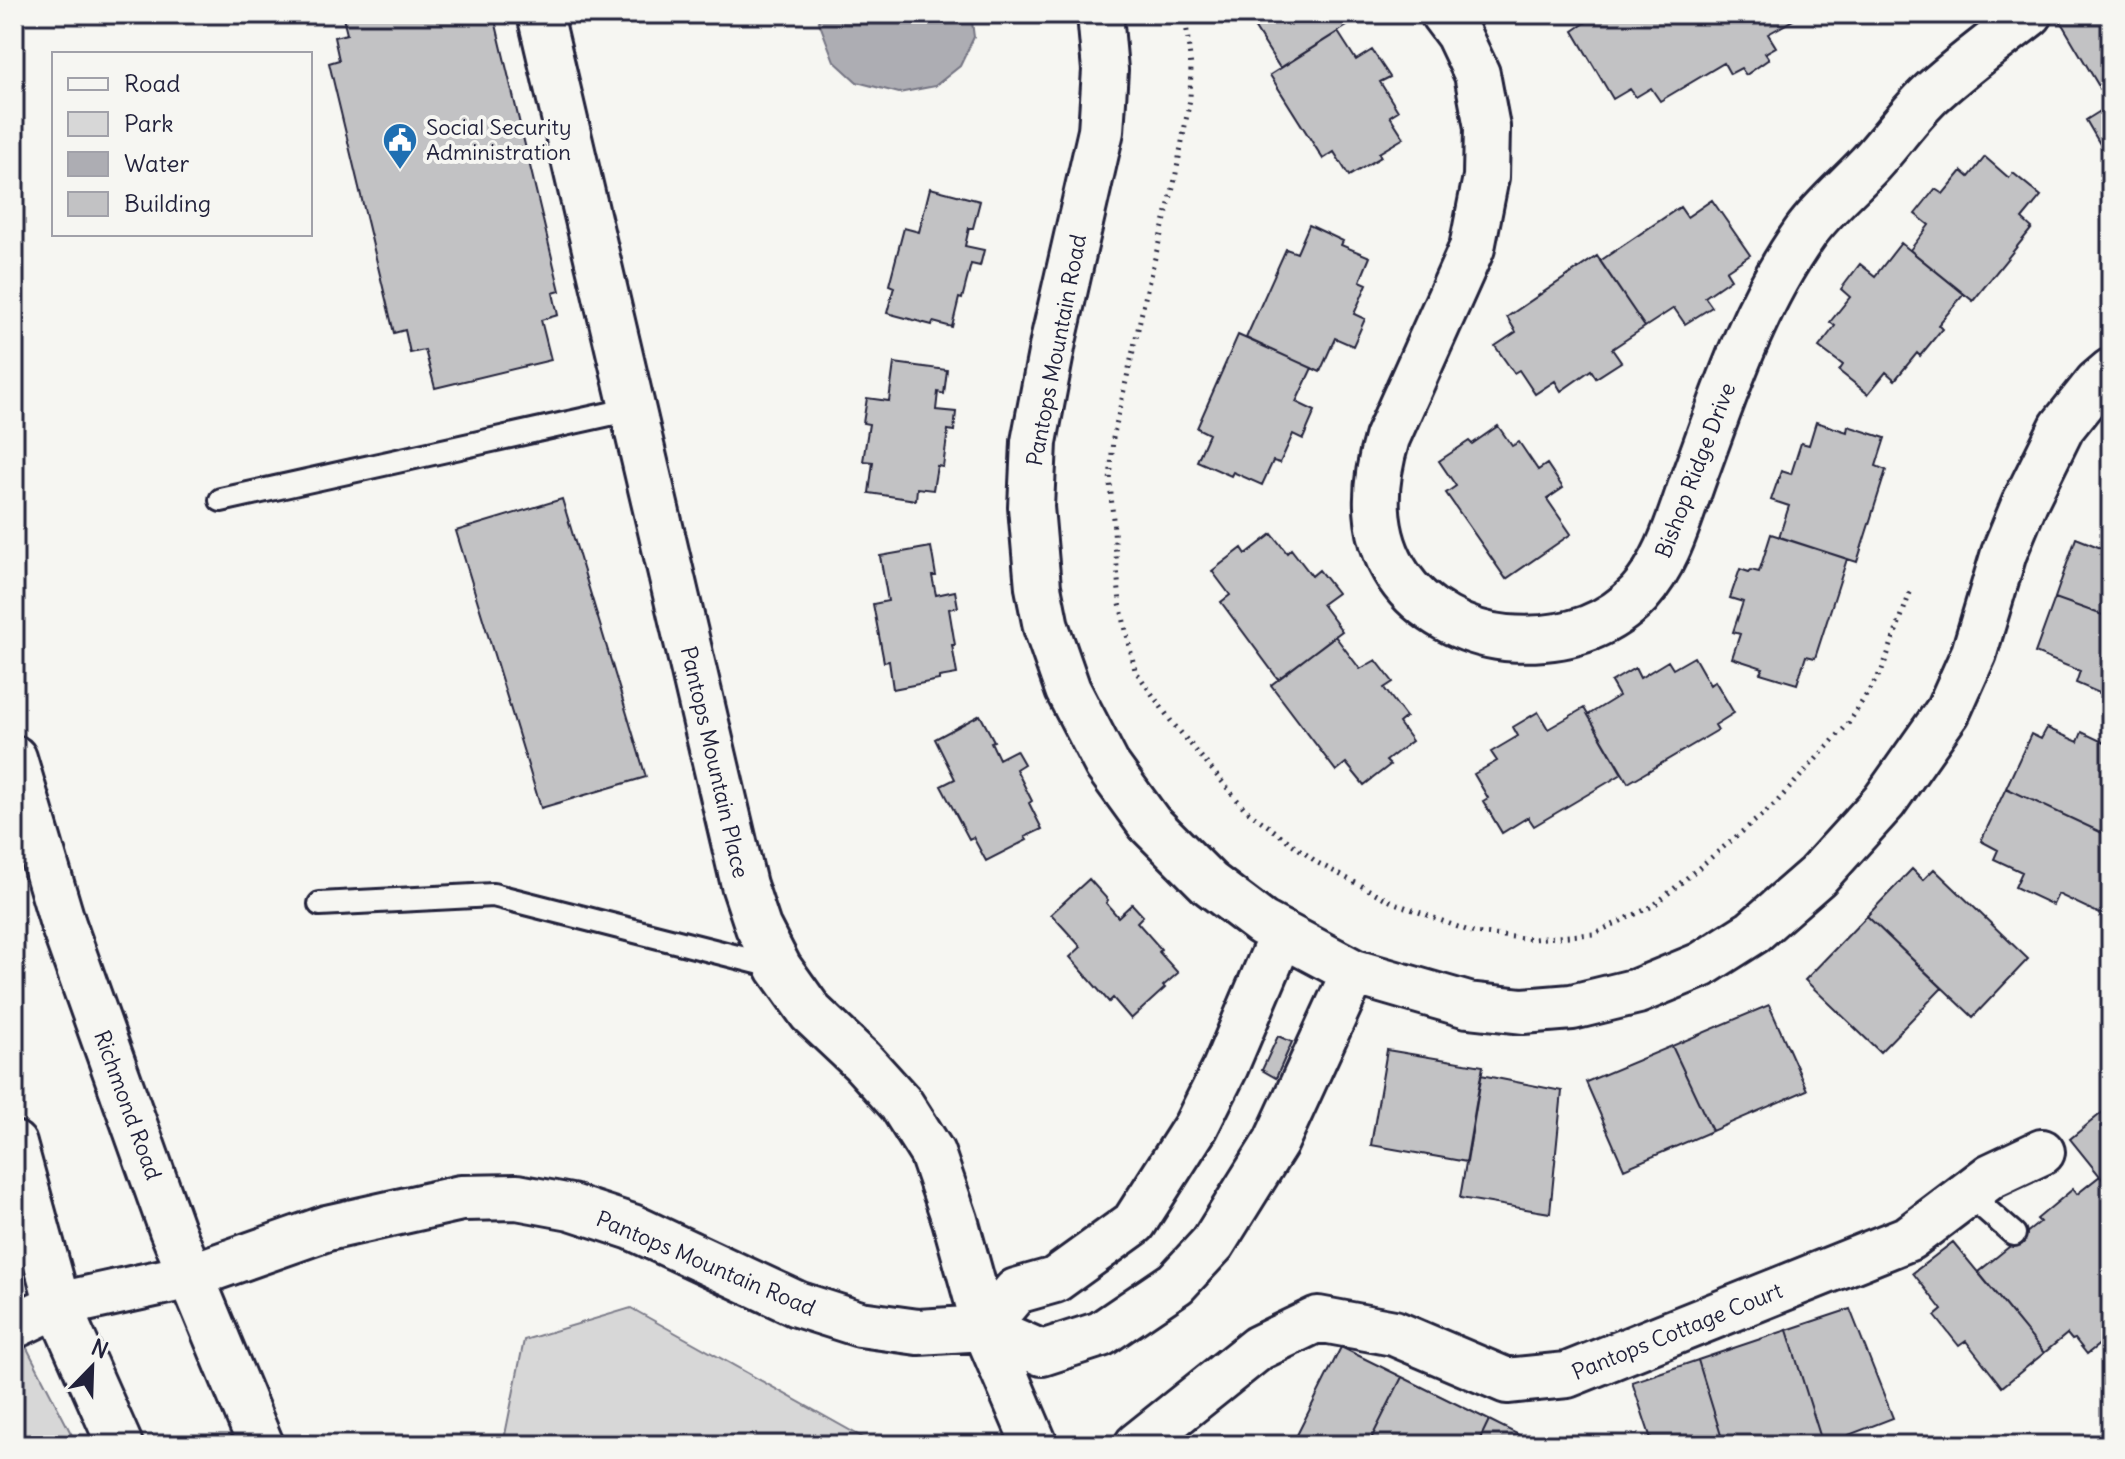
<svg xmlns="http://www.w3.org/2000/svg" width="2125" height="1459" viewBox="0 0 2125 1459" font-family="Delius,sans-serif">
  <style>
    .green { fill: #d7d7d7; stroke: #7c7c89; stroke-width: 2 }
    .water { fill: #adadb3; stroke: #757583; stroke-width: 2 }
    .building { fill: #c2c2c4; stroke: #22223b; stroke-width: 2 }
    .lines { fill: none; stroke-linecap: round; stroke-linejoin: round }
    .lane-casing { stroke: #22223b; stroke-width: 28 }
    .street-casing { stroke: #22223b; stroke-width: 50 }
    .highway-casing { stroke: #22223b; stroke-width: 50 }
    .path { stroke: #22223b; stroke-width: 5; stroke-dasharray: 2 6; stroke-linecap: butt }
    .lane { stroke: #f6f6f2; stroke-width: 22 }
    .street { stroke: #f6f6f2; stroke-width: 44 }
    .highway { stroke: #f6f6f2; stroke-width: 44 }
    .labels { text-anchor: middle; stroke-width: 8; stroke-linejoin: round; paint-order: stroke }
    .poi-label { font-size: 22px; fill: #22223b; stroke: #f6f6f2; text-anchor: start }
    .street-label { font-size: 22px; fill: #22223b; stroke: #f6f6f2 }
  </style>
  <rect width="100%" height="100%" fill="#f6f6f2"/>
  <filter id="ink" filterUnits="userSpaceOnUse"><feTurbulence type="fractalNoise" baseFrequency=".0125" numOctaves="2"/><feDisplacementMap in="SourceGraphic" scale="16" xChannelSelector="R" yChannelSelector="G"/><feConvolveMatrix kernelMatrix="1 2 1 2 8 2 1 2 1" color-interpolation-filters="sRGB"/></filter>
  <g filter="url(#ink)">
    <path class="green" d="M 631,1308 L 876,1445 L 503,1445 L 524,1340 Z
      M 14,1323 L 77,1445 L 14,1445 Z"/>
    <path class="water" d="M 816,14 L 971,14 L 974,37 L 960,66 L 935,86 L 899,93 L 857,82 L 834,61 Z"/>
    <path class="building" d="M 342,14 L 486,14 L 487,18 L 494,16 L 560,291 L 553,293 L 558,315 L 541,320 L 551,360 L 435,388 L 425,350 L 410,353 L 405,330 L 394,333 L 329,63 L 339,60 L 334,37 L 347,34 Z
      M 1246,14 L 1339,14 L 1347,26 L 1280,68 Z
      M 1585,14 L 1804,14 L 1768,34 L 1776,47 L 1765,53 L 1769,59 L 1746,75 L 1741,68 L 1730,74 L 1724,63 L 1660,101 L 1651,88 L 1636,97 L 1630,89 L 1613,99 L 1573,31 L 1588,21 Z
      M 2056,14 L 2111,14 L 2111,163 L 2086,120 L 2110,105 Z
      M 1338,32 L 1356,60 L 1372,50 L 1390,77 L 1380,82 L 1398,111 L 1390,116 L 1404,138 L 1379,153 L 1381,157 L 1349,176 L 1334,152 L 1323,159 L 1270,75 Z
      M 1985,157 L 2009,178 L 2013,173 L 2041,196 L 2022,219 L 2032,228 L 1973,301 L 1910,250 L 1929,225 L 1915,214 L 1935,189 L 1943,194 L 1962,171 L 1969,177 Z
      M 930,188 L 980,201 L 973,228 L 969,228 L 965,246 L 984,250 L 980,266 L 971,264 L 962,299 L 959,298 L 952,327 L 933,322 L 932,325 L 887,313 L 894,287 L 889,285 L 904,228 L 919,232 Z
      M 1712,200 L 1750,255 L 1726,271 L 1731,279 L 1705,297 L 1712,307 L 1685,324 L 1674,308 L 1645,327 L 1600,261 L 1680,207 L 1687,217 Z
      M 1309,225 L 1343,241 L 1341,245 L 1370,257 L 1360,281 L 1367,284 L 1354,314 L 1365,319 L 1353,346 L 1335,338 L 1320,372 L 1246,338 L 1286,249 L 1297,253 Z
      M 1901,243 L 1964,294 L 1938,325 L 1942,329 L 1920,356 L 1917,353 L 1895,380 L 1886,372 L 1868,394 L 1839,371 L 1843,365 L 1819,347 L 1835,326 L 1830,322 L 1850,297 L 1841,289 L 1860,264 L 1875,276 Z
      M 1597,256 L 1645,327 L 1612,349 L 1621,362 L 1596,378 L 1591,370 L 1561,391 L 1555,381 L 1535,394 L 1519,370 L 1514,373 L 1495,346 L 1516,332 L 1507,317 Z
      M 1238,335 L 1312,368 L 1296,402 L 1315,411 L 1303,439 L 1293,434 L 1280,463 L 1273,461 L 1262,485 L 1233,472 L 1231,476 L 1197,461 L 1209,434 L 1197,428 Z
      M 894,363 L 947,370 L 944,394 L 938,392 L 936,410 L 956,412 L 954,431 L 948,430 L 943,467 L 937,466 L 933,490 L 917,488 L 916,500 L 869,493 L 873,462 L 863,461 L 869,424 L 863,423 L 867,398 L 889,401 Z
      M 1816,422 L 1847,432 L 1848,426 L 1885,438 L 1876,466 L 1886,470 L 1857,562 L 1779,537 L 1789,506 L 1771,500 L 1781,471 L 1791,474 L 1801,443 L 1809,445 Z
      M 1498,426 L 1512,446 L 1519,442 L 1538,470 L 1547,464 L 1563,488 L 1547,499 L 1571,534 L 1506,579 L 1446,493 L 1456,486 L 1439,461 L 1469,441 L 1472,444 Z
      M 562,499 L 646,777 L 541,808 L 456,531 Z
      M 1272,534 L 1287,553 L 1291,549 L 1312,576 L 1319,570 L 1337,593 L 1322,604 L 1342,631 L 1278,679 L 1221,602 L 1230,595 L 1212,571 L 1242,548 L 1246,554 Z
      M 1771,534 L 1847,559 L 1815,658 L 1806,656 L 1797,684 L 1760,673 L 1763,668 L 1732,658 L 1740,634 L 1733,632 L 1743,602 L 1730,598 L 1740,569 L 1749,572 L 1751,570 L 1759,572 Z
      M 2076,538 L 2111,552 L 2111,618 L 2055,598 Z
      M 931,547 L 936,576 L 932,576 L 936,595 L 955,591 L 958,607 L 949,609 L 955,645 L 952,645 L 957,674 L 939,677 L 939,680 L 893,689 L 889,661 L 884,662 L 873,604 L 888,601 L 880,556 Z
      M 2055,598 L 2111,618 L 2111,698 L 2076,683 L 2080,671 L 2035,653 Z
      M 1335,636 L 1360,669 L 1376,660 L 1393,682 L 1384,688 L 1406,717 L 1399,723 L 1412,741 L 1386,761 L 1390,765 L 1364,785 L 1346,763 L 1336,771 L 1271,685 Z
      M 1694,657 L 1710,685 L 1715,681 L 1734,713 L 1715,725 L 1718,730 L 1628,783 L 1588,715 L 1619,696 L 1611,682 L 1635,668 L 1640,678 L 1668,661 L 1673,669 Z
      M 1584,708 L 1622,774 L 1534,826 L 1528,817 L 1502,833 L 1483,801 L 1488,798 L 1474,774 L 1497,761 L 1491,752 L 1518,736 L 1513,727 L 1538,712 L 1548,729 Z
      M 980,715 L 994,741 L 991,742 L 999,759 L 1016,750 L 1024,764 L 1016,769 L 1032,801 L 1029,803 L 1042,829 L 1025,837 L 1027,840 L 986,861 L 973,837 L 969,839 L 941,786 L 955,779 L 935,739 Z
      M 2047,728 L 2078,742 L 2082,732 L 2111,746 L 2111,837 L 2006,788 L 2031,734 L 2041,739 Z
      M 2006,788 L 2111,837 L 2111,895 L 2102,915 L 2058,894 L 2053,905 L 2015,887 L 2022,872 L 1994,859 L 1998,850 L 1981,841 Z
      M 1912,869 L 1923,880 L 1934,869 L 2028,959 L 1973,1017 L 1867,916 Z
      M 1089,879 L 1108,900 L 1106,903 L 1118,917 L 1132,904 L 1143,916 L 1137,922 L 1161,949 L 1159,952 L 1178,973 L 1163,986 L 1165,988 L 1131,1019 L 1113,998 L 1109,1002 L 1070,957 L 1081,947 L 1051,914 Z
      M 1867,916 L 1942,988 L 1880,1052 L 1805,980 Z
      M 1769,1005 L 1807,1090 L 1712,1131 L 1672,1046 Z
      M 1278,1036 L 1292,1042 L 1276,1078 L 1262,1070 Z
      M 1672,1046 L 1712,1131 L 1624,1169 L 1586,1082 Z
      M 1387,1050 L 1483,1066 L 1467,1162 L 1371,1145 Z
      M 1481,1075 L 1562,1091 L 1550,1213 L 1460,1198 Z
      M 2110,1106 L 2111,1107 L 2111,1190 L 2070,1139 Z
      M 2100,1176 L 2111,1190 L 2111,1264 L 2107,1267 L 2111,1272 L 2111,1335 L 2087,1354 L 2075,1339 L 2072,1340 L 2067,1334 L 2044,1353 L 1978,1272 L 2040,1222 L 2037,1219 L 2073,1189 L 2077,1194 Z
      M 1953,1242 L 2044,1353 L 2002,1387 L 1966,1341 L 1959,1346 L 1935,1316 L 1942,1310 L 1913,1273 Z
      M 1850,1309 L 1893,1418 L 1823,1445 L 1787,1330 Z
      M 1787,1330 L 1823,1445 L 1724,1445 L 1698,1360 Z
      M 1341,1347 L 1402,1377 L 1368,1445 L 1292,1445 Z
      M 1698,1360 L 1724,1445 L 1653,1445 L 1632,1382 Z
      M 1402,1377 L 1489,1420 L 1477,1445 L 1368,1445 Z
      M 1489,1420 L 1539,1445 L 1477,1445 Z"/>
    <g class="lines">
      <g class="lane-casing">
        <path id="lane" d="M 221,500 L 632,409
          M 320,904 L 493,895 L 777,967
          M 1967,1193 L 2014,1234"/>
      </g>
      <g class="street-casing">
        <path id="street" d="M 540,14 L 744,885 L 758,927 L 779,968 L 811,1013 L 862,1061 L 901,1104 L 932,1153 L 955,1220 L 985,1328 L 1035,1445
          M 1100,14 L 1105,70 L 1101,131 L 1054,337 L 1034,442 L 1031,507 L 1038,587 L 1046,627 L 1068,690 L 1107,765 L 1149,823 L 1209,883 L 1262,923 L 1354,972 L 1468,1005 L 1523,1011 L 1572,1007 L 1638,991 L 1701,965 L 1753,932 L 1817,876 L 1884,802 L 1948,711 L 1974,653 L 2004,553 L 2025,502 L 2062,427 L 2097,383 L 2111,371
          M 1443,14 L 1458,34 L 1477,74 L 1487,127 L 1486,177 L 1472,248 L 1387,438 C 1373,485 1370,534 1399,577 C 1422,611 1466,634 1506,638 C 1556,642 1603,632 1639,594 C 1670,560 1681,511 1697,469 C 1727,387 1754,305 1805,233 C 1822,209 1847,188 1867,167 C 1890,143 1911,111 1935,90 C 1965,63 1998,39 2030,14
          M 14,1326 L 58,1305 L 191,1276 L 327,1228 L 461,1198 L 517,1197 L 571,1207 L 632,1227 L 797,1304 L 860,1324 L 918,1332 L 985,1328 L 1042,1353 L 1101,1334 L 1176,1283 L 1213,1243 L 1276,1142 L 1354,972
          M 985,1328 L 1016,1291 L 1055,1280 L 1134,1223 L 1196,1126 L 1225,1068 L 1282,934
          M 1137,1445 L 1258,1348 L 1318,1319 L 1394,1333 L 1507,1381 L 1567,1375 L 1909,1238 L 1991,1176 L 2042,1152"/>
      </g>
      <g class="highway-casing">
        <path id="highway" d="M 14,758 L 63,924 L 172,1230 L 261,1445
          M 14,1144 L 58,1305 L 120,1445"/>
      </g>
      <path class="path" d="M 1185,14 L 1191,67 L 1190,99 L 1174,184 L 1149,281 L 1113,438 L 1110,482 L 1120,604 L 1135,670 L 1171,721 L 1245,809 L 1318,863 L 1392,902 L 1474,933 L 1533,939 L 1593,934 L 1653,906 L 1774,805 L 1848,724 L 1882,670 L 1911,590"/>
      <use href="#lane" class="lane"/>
      <use href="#street" class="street"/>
      <use href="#highway" class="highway"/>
    </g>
  </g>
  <defs>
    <g id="civic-pin" transform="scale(1.8)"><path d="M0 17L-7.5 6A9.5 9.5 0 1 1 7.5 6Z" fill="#1f6fb2" stroke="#f6f6f2"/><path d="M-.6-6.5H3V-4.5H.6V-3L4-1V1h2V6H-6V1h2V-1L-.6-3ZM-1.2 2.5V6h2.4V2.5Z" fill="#fff"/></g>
  </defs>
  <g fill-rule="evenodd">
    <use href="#civic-pin" x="400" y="140"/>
  </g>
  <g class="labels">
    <g class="poi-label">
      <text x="426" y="135">Social Security<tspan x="426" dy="25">Administration</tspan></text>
    </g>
    <g class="street-label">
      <text transform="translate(1056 350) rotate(-79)" y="8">Pantops Mountain Road</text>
      <text transform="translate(1695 470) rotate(-69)" y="8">Bishop Ridge Drive</text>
      <text transform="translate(715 762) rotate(77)" y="8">Pantops Mountain Place</text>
      <text transform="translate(128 1105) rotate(70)" y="8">Richmond Road</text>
      <text transform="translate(706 1263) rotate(23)" y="8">Pantops Mountain Road</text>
      <text transform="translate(1677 1331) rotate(-22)" y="8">Pantops Cottage Court</text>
    </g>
  </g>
  <rect width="2125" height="1459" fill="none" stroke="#f6f6f2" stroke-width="48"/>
  <rect x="24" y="24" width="2077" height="1411" fill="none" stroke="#22223b" stroke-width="3" filter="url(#ink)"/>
  <rect x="52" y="52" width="260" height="184" fill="#f6f6f2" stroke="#a1a1a9" stroke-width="2"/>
  <rect x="68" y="78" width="40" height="12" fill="#f6f6f2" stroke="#a1a1a9" stroke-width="2"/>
  <text x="124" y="92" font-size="24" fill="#22223b">Road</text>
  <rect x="68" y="112" width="40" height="24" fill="#d7d7d7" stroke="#a1a1a9" stroke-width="2"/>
  <text x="124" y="132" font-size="24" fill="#22223b">Park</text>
  <rect x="68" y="152" width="40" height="24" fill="#adadb3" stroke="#a1a1a9" stroke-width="2"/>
  <text x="124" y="172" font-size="24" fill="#22223b">Water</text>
  <rect x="68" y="192" width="40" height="24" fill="#c2c2c4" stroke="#a1a1a9" stroke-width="2"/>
  <text x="124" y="212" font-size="24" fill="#22223b">Building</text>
  <g transform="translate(92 1367) rotate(23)" stroke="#f6f6f2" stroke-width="6" paint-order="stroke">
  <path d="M0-6L14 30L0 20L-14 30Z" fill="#22223b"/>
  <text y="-12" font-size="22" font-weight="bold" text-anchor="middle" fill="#22223b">N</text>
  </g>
</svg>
